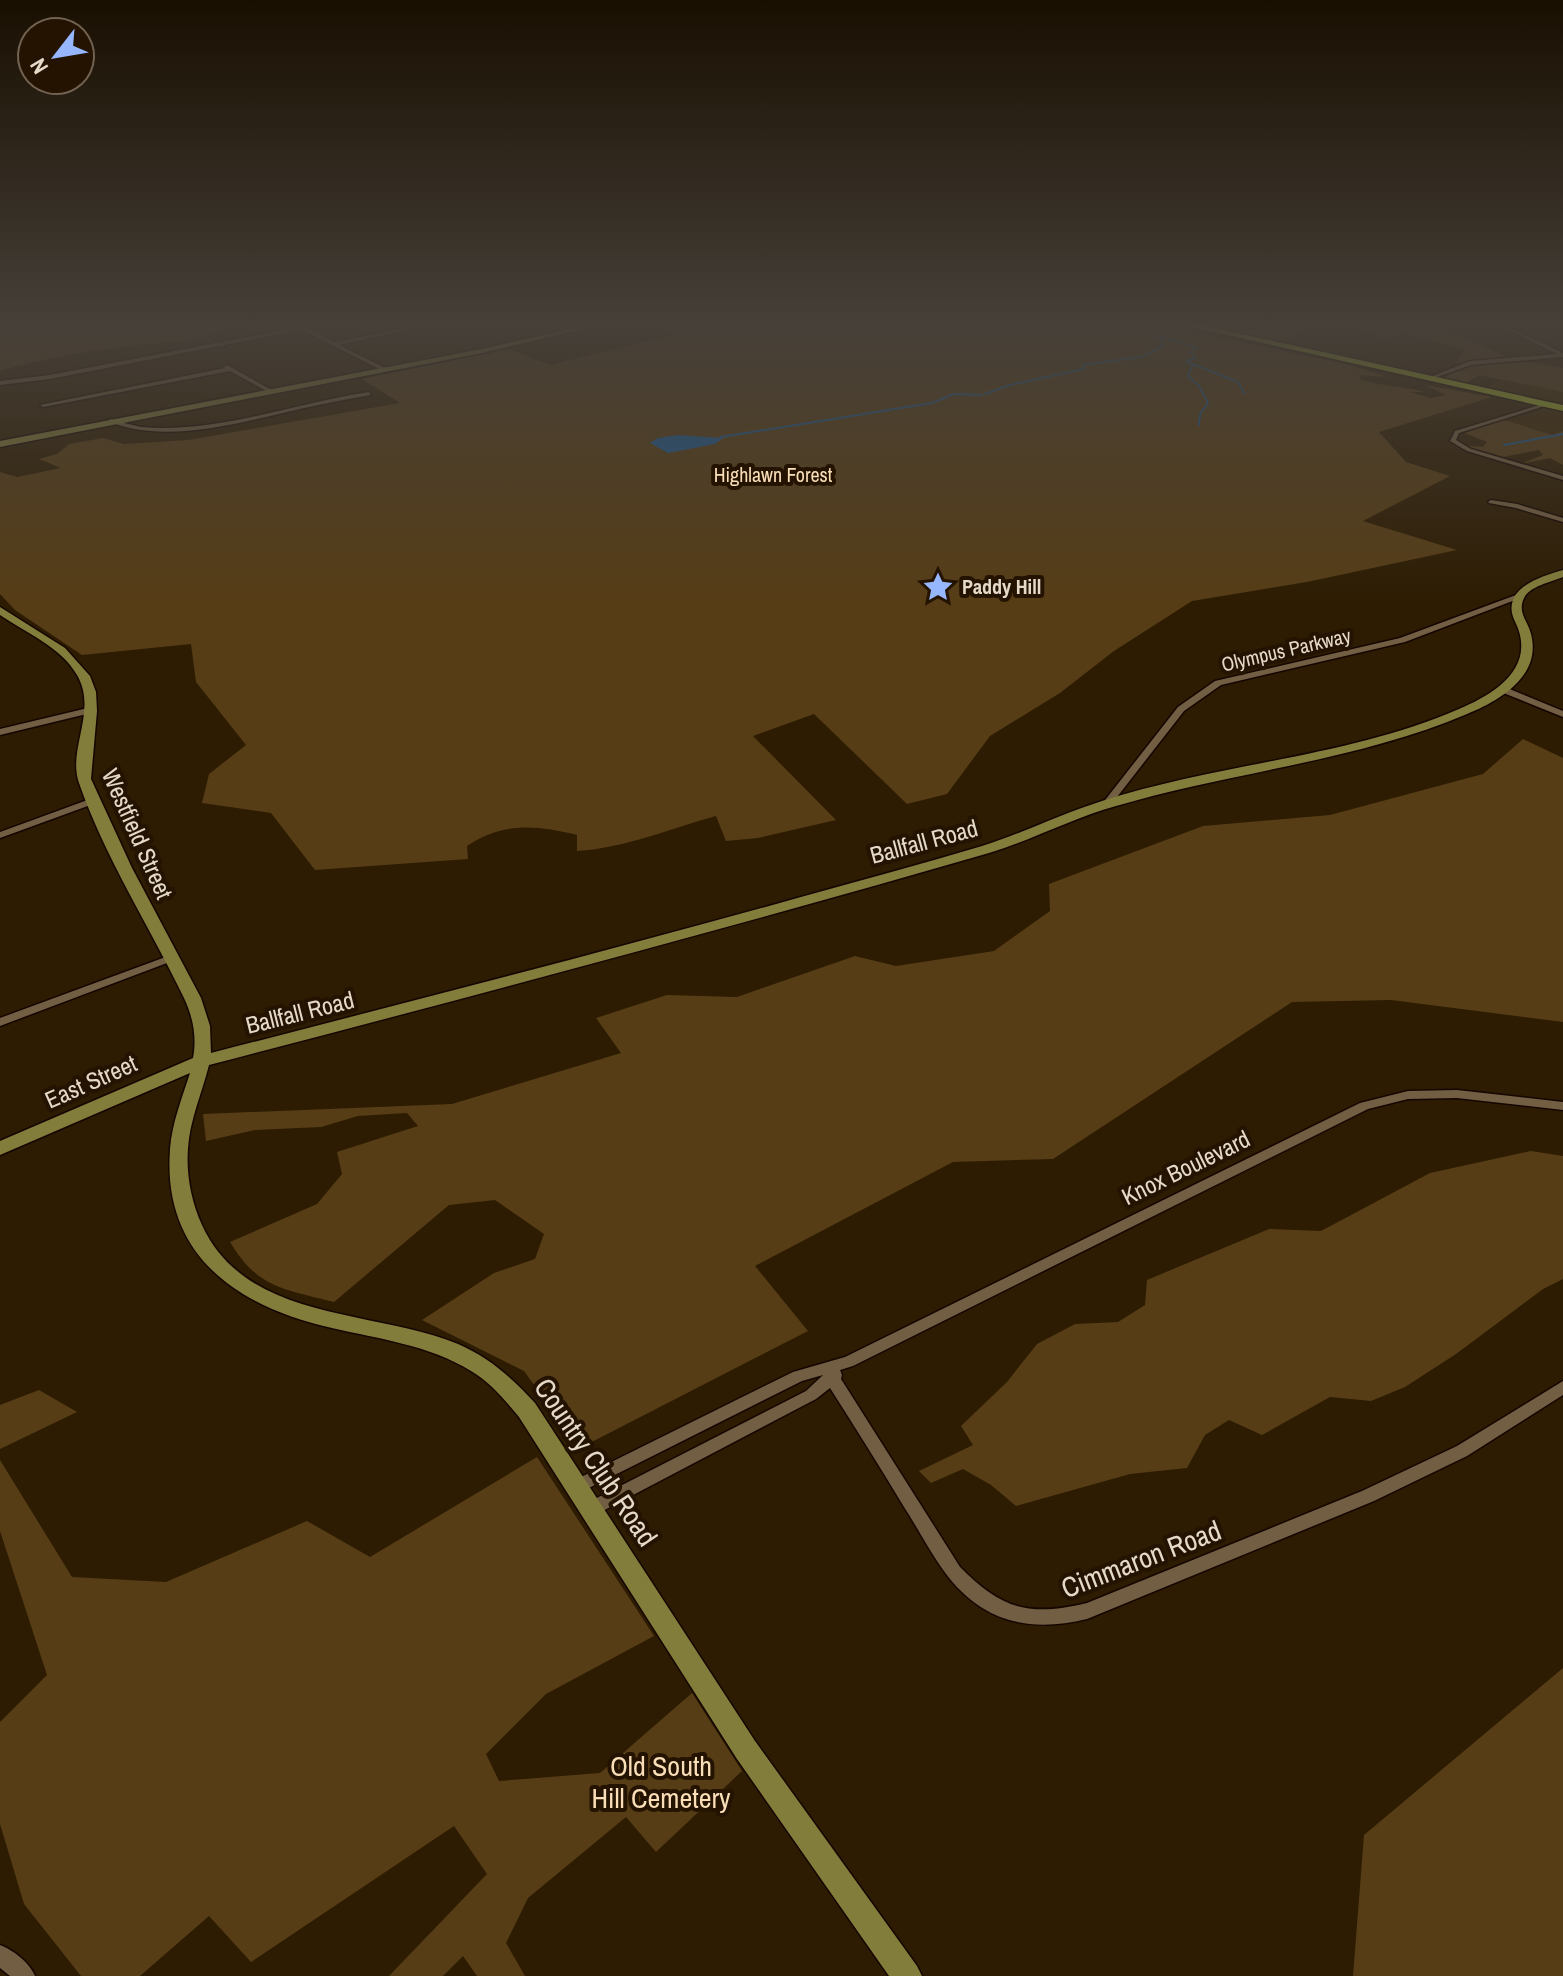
<svg xmlns="http://www.w3.org/2000/svg" width="1563" height="1976" viewBox="0 0 1563 1976" font-family="'Archivo Narrow',sans-serif">
  <style>
    .built { fill: #392401 }
    .green { fill: #563d16 }
    .water { fill: #195b97 }
    .lines { fill: none; stroke-linecap: round; stroke-linejoin: round }
    .stream { stroke: #195b97; stroke-width: 2 }
    .street-casing { stroke: #150600; stroke-width: 3 }
    .secondary-casing { stroke: #150600; stroke-width: 3 }
    .highway-casing { stroke: #150600; stroke-width: 3 }
    .street { fill: #725e43; fill-rule: evenodd }
    .secondary { fill: #837d3c; fill-rule: evenodd }
    .highway { fill: #acc42c; fill-rule: evenodd }
    .labels { text-anchor: middle; stroke-width: 8; stroke-linejoin: round; paint-order: stroke }
    .far-park-label { font-size: 20px; fill: #fadeb8; stroke: #231300 }
    .far-poi-label { font-size: 20px; font-weight: bold; fill: #e5d9ca; stroke: #231300; text-anchor: start }
    .far-street-label { font-size: 20px; fill: #e5d9ca; stroke: #231300 }
    .street-label { font-size: 24px; fill: #e5d9ca; stroke: #231300 }
    .near-street-label { font-size: 28px; fill: #e5d9ca; stroke: #231300 }
    .near-park-label { font-size: 28px; fill: #fadeb8; stroke: #231300 }
  </style>
  <rect width="100%" height="100%" fill="#2d1c02"/>
  <path class="built" d="M 1500,379 L 1563,392 L 1563,431 L 1552,435 L 1507,421 L 1543,409 L 1482,393 Z"/>
  <path class="green" d="M 29,324 L 235,324 C 202,344 158,342 121,347 C 81,352 39,359 0,371 L 0,327 Z
    M 649,324 L 1155,324 L 1345,364 L 1389,377 L 1358,375 L 1361,378 L 1359,379 C 1380,387 1404,385 1425,392 L 1409,392 L 1431,398 L 1446,395 L 1425,385 L 1492,397 L 1379,432 L 1406,462 L 1450,476 L 1363,521 L 1457,550 L 1307,582 L 1192,601 L 1114,651 L 1060,693 L 990,736 L 947,794 L 907,804 L 814,714 L 753,736 L 836,820 L 758,838 L 726,841 L 716,816 C 669,829 625,848 577,851 L 577,835 C 536,825 503,822 467,846 L 468,859 L 315,870 L 271,813 L 202,803 L 209,774 L 246,745 L 196,682 L 191,644 L 82,655 L 15,610 L 0,594 L 0,472 L 17,477 L 61,468 L 39,459 L 57,454 L 69,444 L 103,438 L 124,444 L 188,440 L 400,403 L 362,379 L 509,349 L 550,365 L 676,334 Z
    M 1303,324 L 1311,326 L 1280,341 L 1219,328 L 1241,331 Z
    M 1357,324 L 1439,324 L 1439,327 L 1507,357 L 1455,363 L 1465,350 L 1403,332 L 1400,336 L 1381,338 L 1380,332 L 1361,329 Z
    M 1518,360 L 1563,368 L 1563,392 L 1479,375 L 1466,383 L 1442,378 L 1475,364 Z
    M 1501,419 L 1552,435 L 1563,431 L 1563,465 L 1550,458 L 1520,464 L 1543,455 L 1539,450 L 1498,458 L 1460,445 L 1483,447 L 1487,442 L 1462,432 Z
    M 1523,739 L 1563,758 L 1563,1022 L 1391,1000 L 1292,1002 L 1053,1159 L 953,1162 L 755,1266 L 808,1331 L 580,1448 L 524,1371 L 422,1320 L 494,1273 L 535,1259 L 544,1234 L 495,1200 L 449,1205 L 334,1302 C 285,1289 258,1289 230,1242 L 317,1204 L 342,1174 L 337,1152 L 418,1126 L 407,1113 L 358,1116 L 321,1127 L 255,1130 L 206,1141 L 203,1114 L 452,1104 L 621,1053 L 596,1018 L 667,995 L 737,997 L 855,956 L 896,966 L 994,951 L 1050,911 L 1049,884 L 1203,826 L 1330,815 L 1483,774 Z
    M 1531,1151 L 1563,1156 L 1563,1279 L 1543,1289 L 1456,1354 L 1405,1387 L 1371,1401 L 1330,1397 L 1262,1435 L 1229,1420 L 1205,1435 L 1187,1468 L 1130,1474 L 1016,1506 L 991,1485 L 963,1469 L 931,1483 L 919,1471 L 973,1445 L 961,1426 L 1007,1382 L 1037,1344 L 1075,1324 L 1118,1322 L 1145,1305 L 1147,1280 L 1269,1229 L 1321,1231 L 1430,1173 Z
    M 39,1390 L 77,1412 L 0,1449 L 0,1405 Z
    M 537,1457 L 654,1636 L 546,1694 L 486,1754 L 499,1781 L 600,1773 L 692,1693 L 742,1771 L 656,1852 L 626,1817 L 528,1898 L 506,1943 L 525,1976 L 477,1976 L 463,1956 L 443,1976 L 389,1976 L 487,1874 L 454,1826 L 251,1962 L 209,1916 L 140,1976 L 81,1976 L 24,1904 L 0,1824 L 0,1722 L 47,1675 L 0,1531 L 0,1460 L 72,1577 L 166,1582 L 307,1521 L 370,1557 Z
    M 1563,1668 L 1563,1976 L 1353,1976 L 1364,1835 Z"/>
  <path class="water" d="M 677,435 L 723,438 L 715,444 L 668,453 L 650,443 L 658,438 Z"/>
  <g class="lines">
    <path class="stream" d="M 1161,336 L 1196,348 L 1191,352 L 1195,358 L 1186,361 L 1193,364 L 1188,376 L 1199,386 L 1208,403 L 1200,414 L 1199,425
      M 1193,364 L 1238,382 L 1244,393
      M 985,394 L 1010,385 L 1084,369 L 1083,365 L 1141,357 L 1161,347 L 1162,341 L 1156,334 L 1134,324
      M 721,437 L 932,403 L 954,394 L 982,395
      M 1504,445 L 1563,434"/>
    <g class="street-casing">
      <path id="street" d="M 295,324 L 299,324 L 335,342 L 425,324 L 435,324 L 339,345 L 385,368 L 383,371 L 302,330 L 50,379 L 0,385 L 0,381 L 50,375 L 298,327 Z
        M 1496,324 L 1502,324 L 1563,353 L 1563,357 L 1471,365 L 1428,380 L 1428,378 L 1470,361 L 1557,354 Z
        M 227,365 L 275,392 L 270,393 L 230,371 L 43,407 L 40,405 L 225,368 L 224,367 Z
        M 369,392 L 371,395 C 348,399 326,403 304,408 C 246,421 165,446 108,421 L 111,419 C 121,422 131,425 141,427 C 216,434 295,403 369,392 Z
        M 1543,404 L 1548,405 L 1459,433 L 1456,440 L 1471,449 L 1563,476 L 1563,480 L 1467,451 L 1450,441 L 1455,431 Z
        M 1491,500 L 1517,504 L 1563,518 L 1563,522 L 1516,508 L 1489,503 L 1488,502 Z
        M 1516,595 L 1523,597 L 1405,642 L 1221,685 L 1184,711 L 1110,806 L 1104,806 L 1102,804 L 1178,707 L 1215,681 L 1400,638 Z
        M 1501,688 L 1507,688 L 1563,711 L 1563,717 L 1501,692 Z
        M 92,707 L 95,708 L 95,712 L 0,735 L 0,729 Z
        M 93,798 L 96,799 L 96,803 L 0,838 L 0,832 Z
        M 171,955 L 175,956 L 176,958 L 175,960 L 0,1026 L 0,1018 Z
        M 1457,1090 L 1563,1102 L 1563,1110 L 1457,1098 L 1408,1099 L 1368,1109 L 853,1366 L 840,1370 L 842,1375 L 841,1379 L 960,1567 C 1001,1609 1029,1617 1087,1603 L 1362,1491 L 1457,1446 L 1563,1381 L 1563,1395 L 1467,1456 L 1374,1501 L 1087,1619 C 1033,1632 987,1624 950,1579 C 933,1558 919,1530 904,1507 C 880,1467 855,1427 830,1388 L 816,1399 L 597,1514 L 591,1516 L 585,1514 L 583,1509 L 585,1504 L 806,1391 L 823,1375 L 802,1381 L 581,1492 L 576,1494 L 571,1492 L 568,1487 L 571,1482 L 793,1372 L 845,1357 L 1360,1103 L 1408,1091 Z
        M 0,1945 C 13,1950 30,1963 35,1976 L 10,1976 L 0,1968 Z"/>
    </g>
    <g class="secondary-casing">
      <path id="secondary" d="M 591,324 L 605,324 L 482,353 L 0,447 L 0,441 L 482,349 Z
        M 1563,570 L 1563,577 C 1551,582 1530,586 1524,598 C 1517,613 1528,621 1531,634 C 1542,676 1499,701 1467,714 C 1357,761 1231,772 1116,806 C 1073,818 1032,840 989,853 C 730,928 470,997 209,1065 C 202,1093 190,1119 188,1148 C 186,1174 191,1201 202,1225 C 246,1322 374,1309 458,1344 C 490,1358 512,1378 535,1403 L 755,1741 L 917,1966 L 922,1976 L 889,1976 L 737,1759 L 519,1417 C 505,1400 490,1382 471,1371 C 429,1345 379,1339 332,1328 C 239,1307 162,1257 170,1149 C 172,1123 182,1098 190,1073 L 0,1155 L 0,1141 L 193,1058 C 197,1037 193,1017 184,998 C 150,927 105,858 79,783 C 67,749 98,711 77,675 C 61,647 26,633 0,615 L 0,607 L 65,648 L 90,676 L 96,692 L 97,711 L 91,779 L 132,868 L 201,998 L 210,1026 L 211,1053 C 408,1002 605,952 801,897 C 861,880 922,864 982,846 C 1023,833 1061,814 1102,801 C 1219,763 1346,758 1459,709 C 1489,696 1529,674 1520,635 C 1517,621 1508,615 1513,600 C 1520,582 1547,575 1563,570 Z"/>
    </g>
    <g class="highway-casing">
      <path id="highway" d="M 1179,324 L 1196,324 L 1563,405 L 1563,411 Z"/>
    </g>
    <use href="#street" class="street"/>
    <use href="#secondary" class="secondary"/>
    <use href="#highway" class="highway"/>
  </g>
  <linearGradient id="sky" x2="0" y2="1"><stop stop-color="#190f01"/><stop offset="0.54" stop-color="#464039"/><stop offset="1" stop-color="#464039" stop-opacity="0"/></linearGradient>
  <rect width="1563" height="601" fill="url(#sky)"/>
  <defs>
    <g id="sight-bare" transform="scale(2.4)"><path d="M0-6L1.8-2.2L6-1.7L2.9 1.2L3.7 5.4L0 3.3L-3.7 5.4L-2.9 1.2L-6-1.7L-1.8-2.2Z" fill="#96b6fd" stroke="#231300" stroke-width="2.5" paint-order="stroke"/></g>
  </defs>
  <g fill-rule="evenodd">
    <use href="#sight-bare" x="938" y="587"/>
  </g>
  <g class="labels">
    <g class="far-park-label">
      <text x="773" y="482">Highlawn Forest</text>
    </g>
    <g class="far-poi-label">
      <text x="962" y="594">Paddy Hill</text>
    </g>
    <g class="far-street-label">
      <text transform="translate(1286 650) rotate(-13)" y="7">Olympus Parkway</text>
    </g>
    <g class="street-label">
      <text transform="translate(137 834) rotate(66)" y="8">Westfield Street</text>
      <text transform="translate(924 842) rotate(-15)" y="8">Ballfall Road</text>
      <text transform="translate(300 1013) rotate(-14)" y="8">Ballfall Road</text>
      <text transform="translate(91 1082) rotate(-24)" y="8">East Street</text>
      <text transform="translate(1186 1168) rotate(-26)" y="8">Knox Boulevard</text>
    </g>
    <g class="near-street-label">
      <text transform="translate(596 1462) rotate(56)" y="10">Country Club Road</text>
      <text transform="translate(1141 1559) rotate(-21)" y="10">Cimmaron Road</text>
    </g>
    <g class="near-park-label">
      <text x="661" y="1776">Old South<tspan x="661" dy="32">Hill Cemetery</tspan></text>
    </g>
  </g>
  <g transform="translate(56 56) rotate(239)"><circle r="38" fill="#231300" stroke="#716251" stroke-width="2"/>
  <path d="M0-6L14 30L0 20L-14 30Z" fill="#96b6fd"/>
  <text y="-12" font-size="22" font-weight="bold" text-anchor="middle" fill="#e5d9ca">N</text>
  </g>
</svg>
